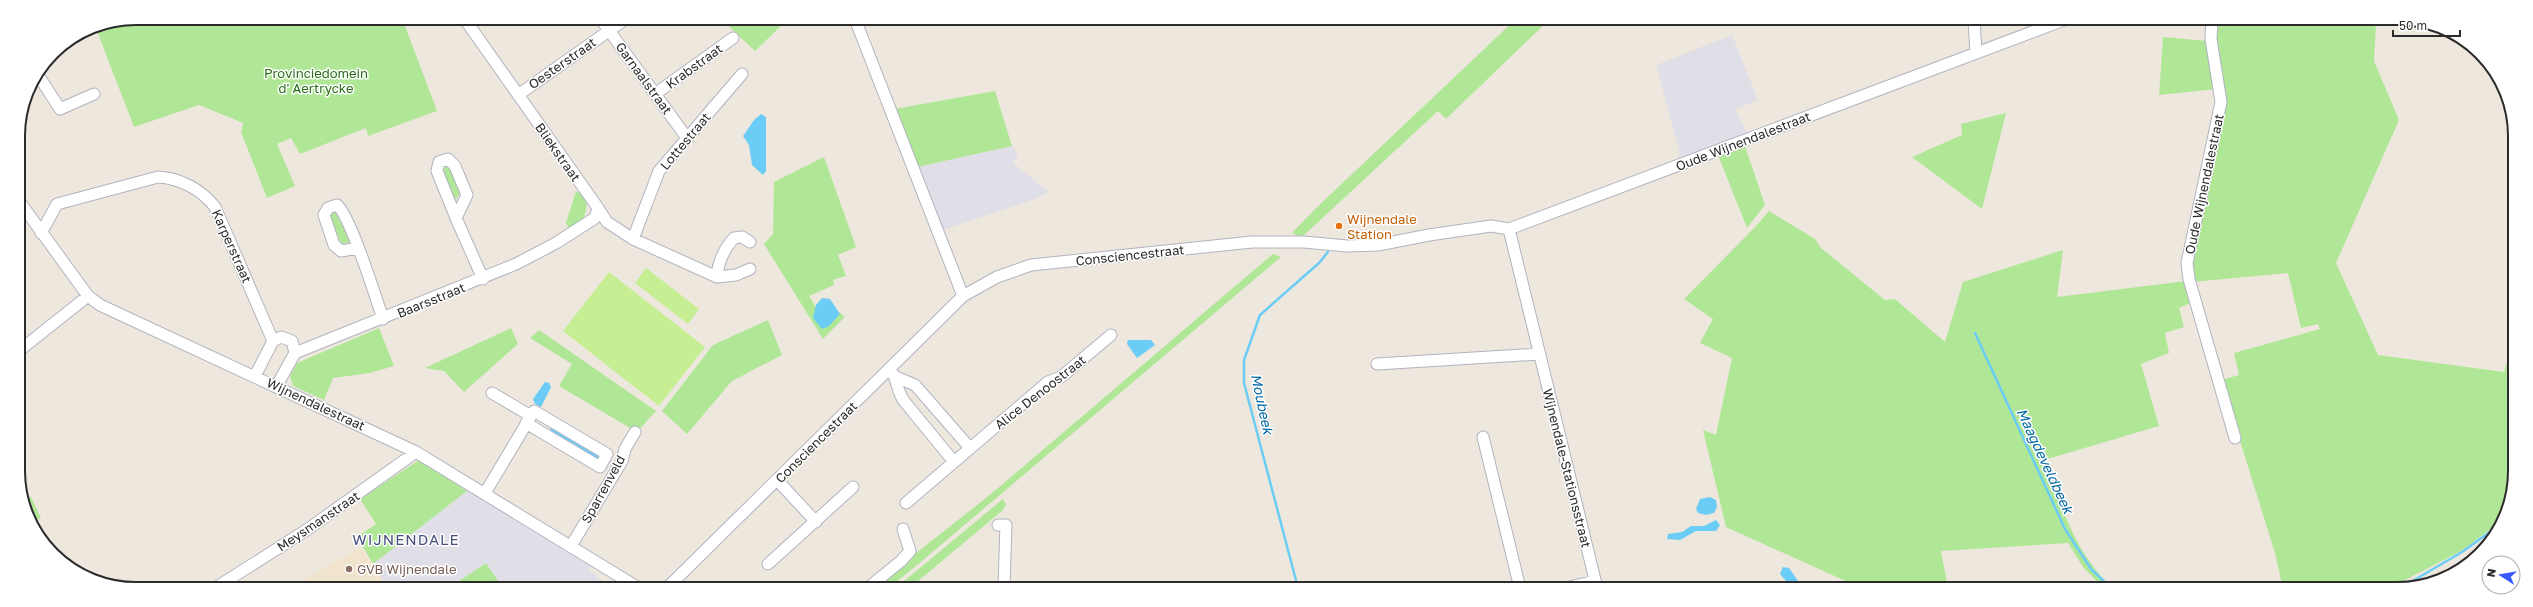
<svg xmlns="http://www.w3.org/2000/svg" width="2533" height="607" viewBox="0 0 2533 607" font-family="'Golos Text',sans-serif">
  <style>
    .industrial { fill: #e0dee6 }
    .education { fill: #f0e5cc }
    .green { fill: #b0e797 }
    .pitch { fill: #c5ef92 }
    .water { fill: #6bcdf5 }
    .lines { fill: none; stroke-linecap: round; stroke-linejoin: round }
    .stream { stroke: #6bcdf5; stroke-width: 2.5 }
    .minor-casing { stroke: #b1b3c0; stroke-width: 13 }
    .minor { stroke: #fff; stroke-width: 11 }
    .food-dot { fill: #e8710a; stroke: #fff; stroke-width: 1.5 }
    .education-dot { fill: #8d6e63; stroke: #fff; stroke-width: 1.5 }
    .labels { text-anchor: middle; stroke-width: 3; stroke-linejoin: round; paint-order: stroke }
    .street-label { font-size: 13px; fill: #2b2b2b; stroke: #fff }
    .park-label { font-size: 13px; fill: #276e16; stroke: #fff }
    .food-label { font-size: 13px; fill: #c56008; stroke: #fff; text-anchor: start }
    .education-label { font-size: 13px; fill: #785e54; stroke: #fff; text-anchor: start }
    .water-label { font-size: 14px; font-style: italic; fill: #066ba5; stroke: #fff }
    .quarter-label { font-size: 15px; letter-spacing: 1px; fill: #49517f; stroke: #fff }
    .rim { fill: none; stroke: #2b2b2b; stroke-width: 2 }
  </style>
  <rect width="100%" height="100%" fill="#eee7dd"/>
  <path class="industrial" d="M 1732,35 L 1758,100 L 1735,109 L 1747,133 L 1676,161 L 1680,154 L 1656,65 Z
    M 1012,146 L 1018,154 L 1013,163 L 1049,192 L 1027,202 L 943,230 L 917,167 Z
    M 467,491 L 593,564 L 589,570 L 602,581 L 593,587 L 502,587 L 486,563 L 450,587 L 435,587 L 431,580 L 421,587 L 387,587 L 373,564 Z"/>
  <path class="education" d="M 361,547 L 387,587 L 292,587 Z"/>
  <path class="green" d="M 136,18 L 402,18 L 437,111 L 368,136 L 366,128 L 300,154 L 291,138 L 277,144 L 295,186 L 267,198 L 241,132 L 243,123 L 199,105 L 134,127 L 95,26 Z
    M 721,19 L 788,19 L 755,51 Z
    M 1516,19 L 1550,19 L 1446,119 L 1438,111 L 1302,237 L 1292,233 L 1315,209 Z
    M 2217,20 L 2365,20 L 2376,23 L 2374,61 L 2399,120 L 2336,263 L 2378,355 L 2504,372 L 2513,344 L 2513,494 L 2503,520 L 2461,551 L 2388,589 L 2283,589 L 2275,553 L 2221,380 L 2239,375 L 2234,353 L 2320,329 L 2318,324 L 2301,328 L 2288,273 L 2192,282 L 2190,259 L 2224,111 L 2216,47 Z
    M 2163,37 L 2208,41 L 2216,89 L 2159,95 Z
    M 995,91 L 1012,146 L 917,167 L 895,109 Z
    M 2006,113 L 1982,209 L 1912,157 L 1962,135 L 1961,124 Z
    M 1745,146 L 1765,205 L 1747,228 L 1718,155 Z
    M 824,157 L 856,247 L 838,255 L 846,276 L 833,280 L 834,285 L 809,296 L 828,326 L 839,312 L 845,317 L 823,339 L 764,244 L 773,234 L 774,182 Z
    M 446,165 L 450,166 L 460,194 L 456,199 L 453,198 L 442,171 Z
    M 576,191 L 586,196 C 588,208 585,229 568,227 L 566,223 Z
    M 335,211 L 350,242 L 343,244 L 340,241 L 330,215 Z
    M 1769,211 L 1815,239 L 1821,248 L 1885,300 L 1895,299 L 1945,342 L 1963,282 L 2063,250 L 2057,297 L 2186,281 L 2193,302 L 2179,308 L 2184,327 L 2165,333 L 2169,353 L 2141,364 L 2159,426 L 2044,460 C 2064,511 2073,549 2112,588 L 2103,588 L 2083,567 L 2068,543 L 1941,551 L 1948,588 L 1861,588 L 1726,527 L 1703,430 L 1716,435 L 1732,358 L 1700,343 L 1713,319 L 1684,299 L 1756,226 Z
    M 1273,254 L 1281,257 L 916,566 L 890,587 L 873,587 L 991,494 Z
    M 768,320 L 782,355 L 732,381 L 687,434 L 662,411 L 713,345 Z
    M 379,328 L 394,366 L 370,373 L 333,378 L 324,400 L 293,386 L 290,376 L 297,363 Z
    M 511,328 L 518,344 L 464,392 L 444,371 L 425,368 Z
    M 539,330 L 656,411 L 637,432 L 559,386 L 572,364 L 530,338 Z
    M 419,460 L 467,491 L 373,564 L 357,537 L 376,524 L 360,499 Z
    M 20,491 L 25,499 L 31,497 L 41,518 L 31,523 Z
    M 1003,499 L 1006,505 L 1003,510 L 911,587 L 897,587 Z
    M 486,563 L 500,584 L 498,587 L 450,587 Z"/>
  <path class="pitch" d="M 646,268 L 699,309 L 688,324 L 635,283 Z
    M 609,272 L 705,347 L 659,406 L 563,331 Z"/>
  <path class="water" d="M 761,114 L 766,117 L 766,171 L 763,175 L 752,165 L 749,145 L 743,136 L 754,120 Z
    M 822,298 L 830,299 L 840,314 L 829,326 L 822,329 L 813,318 L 816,305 Z
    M 1128,340 L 1151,340 L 1155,345 L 1137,358 L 1127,344 Z
    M 545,382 L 549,383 L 551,387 L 541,407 L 535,404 L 533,399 Z
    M 552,427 L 598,455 L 598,459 L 577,448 L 578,446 L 554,436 L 550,429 Z
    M 1710,497 L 1716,500 L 1717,507 L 1714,513 L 1706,515 L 1698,513 L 1696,509 L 1700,499 Z
    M 1716,520 L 1720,525 L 1716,531 L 1696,531 L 1680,540 L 1667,539 L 1668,534 L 1682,532 L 1691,526 L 1704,526 Z
    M 1783,567 L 1789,568 L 1803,588 L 1792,588 L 1780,574 Z"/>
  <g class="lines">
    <path class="stream" d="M 1975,333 L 2065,529 L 2091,569 L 2111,588
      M 1298,588 L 1244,383 L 1244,360 L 1260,315 L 1319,263 L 1328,252
      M 2399,589 L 2462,552 L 2501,524"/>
    <g class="minor-casing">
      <path id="minor" d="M 600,18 L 687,138
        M 855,19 L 963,296
        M 1974,20 L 1976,53
        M 2212,20 L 2211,39 L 2221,102 L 2187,263 L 2189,279 L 2235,438
        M 38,75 L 60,109 L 94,94
        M 655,94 L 733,38
        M 518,95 L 627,18
        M 19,201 L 88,296 L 100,305 L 416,452 L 637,587
        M 598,208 L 607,222 L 633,239 L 717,277 L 736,275 L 750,269
        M 456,218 L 437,171 L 439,162 L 448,159 L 455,166 L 467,195 L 456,218 L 483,279
        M 1509,229 L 1597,588
        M 41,233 L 57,204 L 158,177 C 180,178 202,190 215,207 L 273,341
        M 633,239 L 659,171 L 742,74
        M 358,248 L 341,251 L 334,245 L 324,215 L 328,208 L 337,205 C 350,215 376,298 383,319
        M 717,277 C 718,262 724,249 734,238 L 742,237 L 750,242
        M 20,350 L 88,296
        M 1377,364 L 1540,354
        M 890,369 C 898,379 896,390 904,401 L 954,462
        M 255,376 L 273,341 L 281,337 L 292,341 L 295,353
        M 896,377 L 915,385 L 970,448
        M 276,387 L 295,353 L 516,264 L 556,243 L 595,218 L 598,208 L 464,18
        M 492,393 L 531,416
        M 1483,437 L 1520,588
        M 777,480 L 816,522
        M 485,493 L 534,411 L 607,454 L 600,467 L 526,423
        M 906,503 L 1048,382 L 1061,377 L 1111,335
        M 998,525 L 1006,525 L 1004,587
        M 571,546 L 622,461 L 625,449 L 635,432
        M 768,564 L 853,487
        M 217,587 L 308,529 L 416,452
        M 668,587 L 963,296 L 997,277 L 1031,265 L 1252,242 L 1304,242 L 1347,246 L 1378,245 L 1429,235 L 1491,226 L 1509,229 L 2064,20
        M 869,587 L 901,561 L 910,551 L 903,529
        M 1565,588 L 1595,581"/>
    </g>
    <use href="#minor" class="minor"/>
  </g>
  <circle class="food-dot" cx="1339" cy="226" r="4"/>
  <circle class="education-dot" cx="349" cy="569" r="4"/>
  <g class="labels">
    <g class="street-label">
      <text transform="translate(562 63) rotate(-35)" y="5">Oesterstraat</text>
      <text transform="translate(694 66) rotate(-36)" y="5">Krabstraat</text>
      <text transform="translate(644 78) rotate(54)" y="5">Garnaalstraat</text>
      <text transform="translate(685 141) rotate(-50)" y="5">Lottestraat</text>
      <text transform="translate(1743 141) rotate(-21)" y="5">Oude Wijnendalestraat</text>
      <text transform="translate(558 152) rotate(55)" y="5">Bliekstraat</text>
      <text transform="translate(2204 184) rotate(-78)" y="5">Oude Wijnendalestraat</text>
      <text transform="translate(232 246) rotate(66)" y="5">Karperstraat</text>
      <text transform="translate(1130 255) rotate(-6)" y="5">Consciencestraat</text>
      <text transform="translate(431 300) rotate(-22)" y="5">Baarsstraat</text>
      <text transform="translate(1040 392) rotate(-38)" y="5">Alice Denoostraat</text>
      <text transform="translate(316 404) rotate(25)" y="5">Wijnendalestraat</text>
      <text transform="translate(816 442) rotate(-45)" y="5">Consciencestraat</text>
      <text transform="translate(1567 468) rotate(76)" y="5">Wijnendale-Stationsstraat</text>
      <text transform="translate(603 489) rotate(-61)" y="5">Sparrenveld</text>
      <text transform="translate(318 521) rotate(-34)" y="5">Meysmanstraat</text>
    </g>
    <g class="park-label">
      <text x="316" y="78">Provinciedomein<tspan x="316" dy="15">d' Aertrycke</tspan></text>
    </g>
    <g class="food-label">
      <text x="1347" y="224">Wijnendale<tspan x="1347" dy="15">Station</tspan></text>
    </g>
    <g class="education-label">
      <text x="357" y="574">GVB Wijnendale</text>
    </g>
    <g class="water-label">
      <text transform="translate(1262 404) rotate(78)" y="5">Moubeek</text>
      <text transform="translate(2045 461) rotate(65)" y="5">Maagdeveldbeek</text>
    </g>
    <g class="quarter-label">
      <text x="406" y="545">WIJNENDALE</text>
    </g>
  </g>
  <path d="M0 0H2533V607H0ZM136 25H2397A111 111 0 0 1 2508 136V471A111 111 0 0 1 2397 582H136A111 111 0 0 1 25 471V136A111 111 0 0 1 136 25Z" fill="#fff" fill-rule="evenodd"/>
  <path class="rim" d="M136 25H2397A111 111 0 0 1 2508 136V471A111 111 0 0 1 2397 582H136A111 111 0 0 1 25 471V136A111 111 0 0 1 136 25Z"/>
  <g transform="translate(2501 575) rotate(282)"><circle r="19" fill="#ffffff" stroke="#aaaaaa"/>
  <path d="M0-3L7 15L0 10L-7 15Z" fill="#3959ff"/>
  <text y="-6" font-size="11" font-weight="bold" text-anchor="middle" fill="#2b2b2b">N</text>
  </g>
  <path d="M2393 30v6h67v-6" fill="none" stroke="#2b2b2b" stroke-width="2"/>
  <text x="2399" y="30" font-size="12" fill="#2b2b2b" stroke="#ffffff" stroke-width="3" paint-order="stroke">50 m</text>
</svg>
